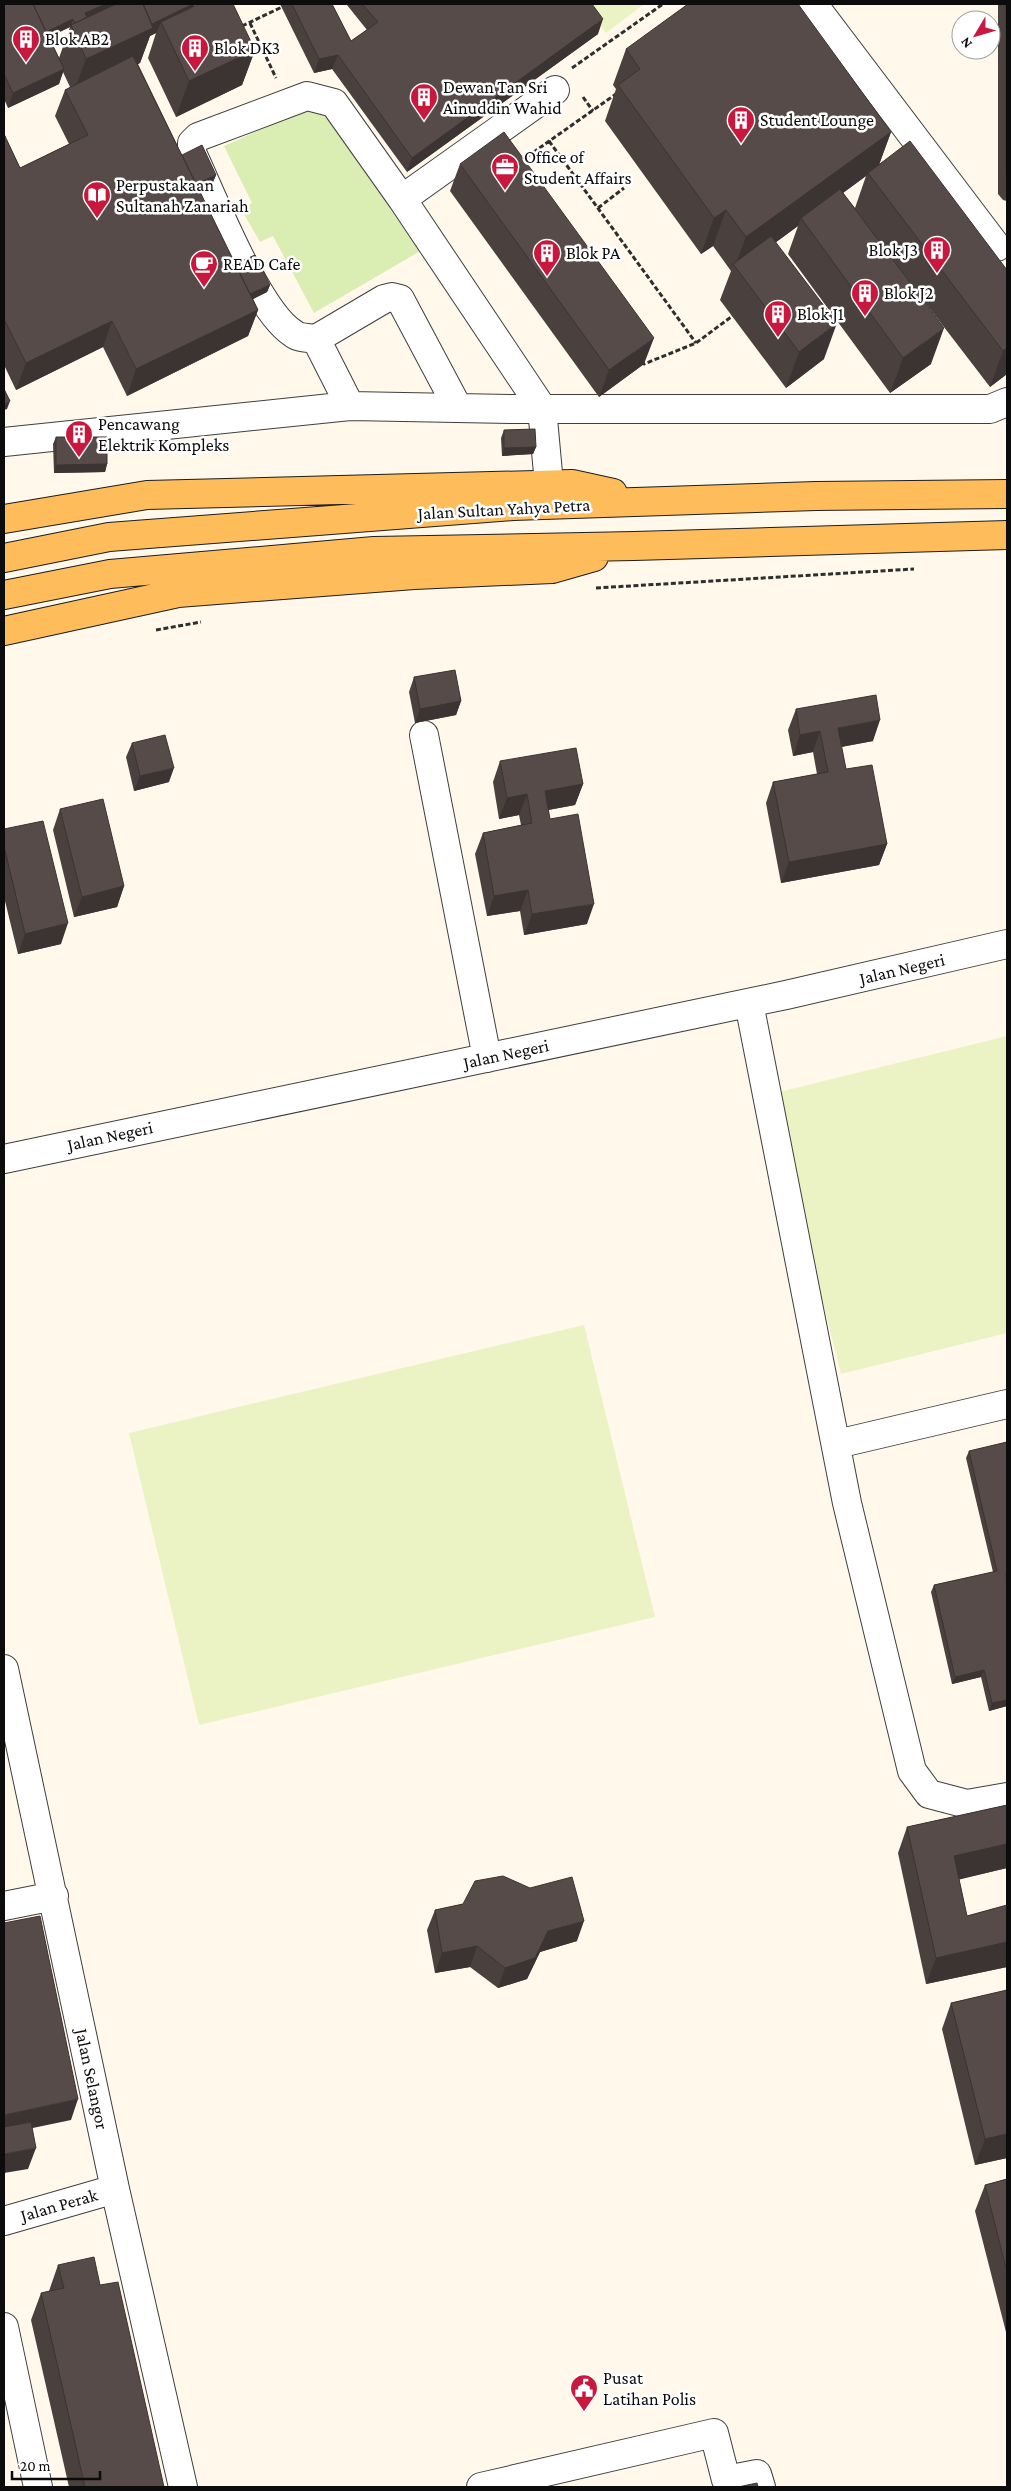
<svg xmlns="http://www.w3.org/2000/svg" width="1011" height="2491" viewBox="0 0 1011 2491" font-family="'Crimson Pro',serif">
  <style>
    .green { fill: #daedb2 }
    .pitch { fill: #ebf3c4 }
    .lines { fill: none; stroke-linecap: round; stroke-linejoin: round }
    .minor-casing { stroke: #3f3f3f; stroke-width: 30 }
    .major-casing { stroke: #1d1d1d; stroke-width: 30 }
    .path { stroke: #2e2e2e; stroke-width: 3; stroke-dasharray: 5 2.5; stroke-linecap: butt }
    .minor { stroke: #fff; stroke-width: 28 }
    .major { stroke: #ffbc5b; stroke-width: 28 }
    .wall { fill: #4a403e; fill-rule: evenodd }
    .shaded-wall { fill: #3c3432 }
    .building { fill: #564b48; stroke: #3c3432 }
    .labels { text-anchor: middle; stroke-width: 5; stroke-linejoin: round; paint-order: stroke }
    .poi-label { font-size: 18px; fill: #0c0c0c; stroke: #fff; text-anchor: start }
    .street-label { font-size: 18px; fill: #0c0c0c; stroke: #fff }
  </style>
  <rect width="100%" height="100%" fill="#fff8eb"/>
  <path class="green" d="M 308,108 L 334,114 L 422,250 L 314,313 L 273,236 L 260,242 L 241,209 L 252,203 L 224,146 Z"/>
  <path class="pitch" d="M 584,4 L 644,4 L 606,33 Z
    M 1007,1036 L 1007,1333 L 841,1374 L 771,1094 Z
    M 584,1325 L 655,1617 L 199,1725 L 129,1433 Z"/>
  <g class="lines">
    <g class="minor-casing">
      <path id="minor" d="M 813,4 L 997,247
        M 402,199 L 555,90
        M 316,339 C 309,338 299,338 294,334 C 257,312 212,195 192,153 L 192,143 L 198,137 L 307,96 L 334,103 L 402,199 L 542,408 L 549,484
        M 350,406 L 316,339 L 384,299 L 392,297 L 400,299 L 458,408
        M 4,442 L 350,406 L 511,409 L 990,409 L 1007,402
        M 424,735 L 487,1058
        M 749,1003 L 847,1503 L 912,1771 L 929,1794 L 967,1804 L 1007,1797
        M 4,1159 L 786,995 L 1007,944
        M 837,1444 L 1007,1404
        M 4,1669 L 115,2189 L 183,2487
        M 4,1906 L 54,1896
        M 4,2221 L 115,2189
        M 4,2327 L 38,2487
        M 481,2487 L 714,2433 L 726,2480 L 757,2474 L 761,2487"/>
    </g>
    <g class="major-casing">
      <path id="major" d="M 4,519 L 147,495 L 572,484 L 613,493
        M 4,558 L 109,537 L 513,506 L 816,496 L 1007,494
        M 4,595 L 110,574 L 374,551 L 634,546 L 1007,535
        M 4,631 L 178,593 L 414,575 L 552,569 L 594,557"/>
    </g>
    <path class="path" d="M 250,23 L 276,78
      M 242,26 L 282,7
      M 572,68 L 663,4
      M 583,97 L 593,111
      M 549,141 L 696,343
      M 521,161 L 616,94
      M 598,208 L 624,188
      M 642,361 L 644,364 L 696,343 L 735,314
      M 596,588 L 914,569
      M 156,630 L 201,622"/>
    <use href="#minor" class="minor"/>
    <use href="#major" class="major"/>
  </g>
  <path class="wall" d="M 4,4 L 195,4 L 194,6 L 255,50 L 242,85 L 176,117 L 148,58 L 156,33 L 150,36 L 140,63 L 138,64 L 182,155 L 216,175 L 213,182 L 199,189 L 235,264 L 270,285 L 267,292 L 253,299 L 258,310 L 248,336 L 127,396 L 103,347 L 16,390 L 4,365 L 4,134 L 20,168 L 69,144 L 55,116 L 65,90 L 70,87 L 63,72 L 59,84 L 8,108 L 4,99 ZM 70,27 L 59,58 L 49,37 Z
    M 280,4 L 332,4 L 351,41 L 367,30 L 347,5 L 347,4 L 592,4 L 598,34 L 407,172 L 332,69 L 314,73 Z
    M 998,4 L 1007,4 L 1007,201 L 1003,200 L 998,194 Z
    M 626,49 L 891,132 L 879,164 L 1007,270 L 1007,374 L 990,387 L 888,254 L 931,364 L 890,393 L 788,254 L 798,226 L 776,242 L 824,359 L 786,388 L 720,300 L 731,271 L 713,246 L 701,254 L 605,121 L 616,89 L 613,85 ZM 866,176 L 855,208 L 843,193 Z
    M 460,164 L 644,364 L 599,397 L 450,191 Z
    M 504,430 L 536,447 L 533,454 L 502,456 L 501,438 Z
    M 56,437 L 107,464 L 105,472 L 54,473 L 53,444 Z
    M 414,677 L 461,701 L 456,715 L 415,723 L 409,692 Z
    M 796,709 L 873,741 L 841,747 L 846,769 L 887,844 L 879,865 L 781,883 L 766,803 L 773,782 L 817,774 L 813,752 L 793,756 L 788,730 Z
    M 132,743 L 169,782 L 134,791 L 126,757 Z
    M 500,761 L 583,784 L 575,805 L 548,810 L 550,819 L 587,924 L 524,935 L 520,911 L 487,916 L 475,854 L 483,833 L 521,825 L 519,815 L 499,819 L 493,782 Z
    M 60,809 L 124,886 L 117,907 L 74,917 L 53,830 Z
    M 4,829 L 61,944 L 18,954 L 4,897 Z
    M 1007,1442 L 1007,1706 L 989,1711 L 981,1677 L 952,1684 L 931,1592 L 934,1585 L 993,1572 L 966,1458 L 969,1451 Z
    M 1007,1805 L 1007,1868 L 959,1879 L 967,1916 L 1007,1905 L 1007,1967 L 926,1984 L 898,1853 L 907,1827 Z
    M 530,1888 L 577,1941 L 540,1952 L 527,1979 L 498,1988 L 470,1967 L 435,1973 L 427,1930 L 435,1910 L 463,1904 Z
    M 1007,1990 L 1007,2158 L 975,2165 L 942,2029 L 951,2003 Z
    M 1007,2179 L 1007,2336 L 975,2211 L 985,2185 Z
    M 58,2265 L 100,2285 L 164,2487 L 69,2487 L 31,2320 L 41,2293 L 49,2291 Z"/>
  <path class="shaded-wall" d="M 106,4 L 118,4 L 83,20 L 85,13 Z
    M 193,4 L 195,4 L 190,17 L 161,22 L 156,33 L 150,36 L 140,63 L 73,94 L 86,59 L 144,27 Z
    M 73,19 L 70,27 L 39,42 L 42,34 Z
    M 603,19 L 598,34 L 407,172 L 412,158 Z
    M 255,50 L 242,85 L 176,117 L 189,81 Z
    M 338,55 L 332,69 L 314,73 L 319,59 Z
    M 64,69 L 59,84 L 8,108 L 13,93 Z
    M 891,132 L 878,168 L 868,173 L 866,176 L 803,222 L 801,218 L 798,226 L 738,270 L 735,266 L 746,237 Z
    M 216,175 L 213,182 L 180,198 L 183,190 Z
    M 726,210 L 713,246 L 701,254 L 714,218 Z
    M 270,285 L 267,292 L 235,308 L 237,300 Z
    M 258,310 L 248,336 L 127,396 L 136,369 Z
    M 112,321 L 103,347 L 16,390 L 26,363 Z
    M 837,323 L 824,359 L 786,388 L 799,352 Z
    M 944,328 L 931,364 L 890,393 L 903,358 Z
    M 654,338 L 644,364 L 599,397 L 609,370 Z
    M 1007,348 L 1007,374 L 990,387 L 1003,351 Z
    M 10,401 L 7,409 L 4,410 L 4,405 Z
    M 536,447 L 533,454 L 502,456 L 504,448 Z
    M 107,464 L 105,472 L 54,473 L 56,465 Z
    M 461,701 L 456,715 L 415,723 L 420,709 Z
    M 880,720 L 873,741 L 830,749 L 838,728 Z
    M 820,731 L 813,752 L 793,756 L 800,735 Z
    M 174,768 L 169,782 L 134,791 L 140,776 Z
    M 583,784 L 575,805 L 537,812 L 545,791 Z
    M 527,794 L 519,815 L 499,819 L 507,798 Z
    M 887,844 L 879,865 L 781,883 L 789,862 Z
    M 124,886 L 117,907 L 74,917 L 82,897 Z
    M 528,890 L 520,911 L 487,916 L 494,896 Z
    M 594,904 L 587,924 L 524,935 L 532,914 Z
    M 68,923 L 61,944 L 18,954 L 25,934 Z
    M 984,1670 L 981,1677 L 952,1684 L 955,1677 Z
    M 1007,1700 L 1007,1706 L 989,1711 L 992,1703 Z
    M 1007,1844 L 1007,1868 L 945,1883 L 954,1856 Z
    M 584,1921 L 577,1941 L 540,1952 L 527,1979 L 498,1988 L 505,1968 L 548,1931 Z
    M 1007,1942 L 1007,1967 L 926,1984 L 936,1958 Z
    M 477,1946 L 470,1967 L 435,1973 L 442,1953 Z
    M 78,2099 L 71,2120 L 4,2134 L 4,2115 Z
    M 1007,2134 L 1007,2158 L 975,2165 L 985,2139 Z
    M 36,2148 L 28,2169 L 4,2173 L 4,2154 Z"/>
  <path class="building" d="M 4,4 L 33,4 L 64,69 L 13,93 L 4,74 Z
    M 33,4 L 106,4 L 85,13 L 87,17 L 75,23 L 73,19 L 46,32 Z
    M 116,4 L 143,4 L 153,28 L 86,59 L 71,25 Z
    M 143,4 L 193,4 L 152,24 Z
    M 199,4 L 233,4 L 255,50 L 189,81 L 161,22 Z
    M 292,4 L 332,4 L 351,41 L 378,22 L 362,4 L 592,4 L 603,19 L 412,158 L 338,55 L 319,59 Z
    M 688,4 L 798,4 L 891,132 L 746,237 L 726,210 L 714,218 L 618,85 L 640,69 L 626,49 Z
    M 1006,4 L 1007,4 L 1007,175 L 1006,174 Z
    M 133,56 L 258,310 L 136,369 L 112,321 L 26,363 L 4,319 L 4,134 L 20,168 L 88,135 L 65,90 Z
    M 504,132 L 654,338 L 609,370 L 460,164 Z
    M 910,141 L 1007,270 L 1007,348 L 1003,351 L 868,173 Z
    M 202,145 L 216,175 L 196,184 L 182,155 Z
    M 840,189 L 944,328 L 903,358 L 801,218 Z
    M 771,236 L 837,323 L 799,352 L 733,264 Z
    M 255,255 L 270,285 L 250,294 L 235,264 Z
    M 4,389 L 10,401 L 4,405 Z
    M 535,429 L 536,447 L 504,448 L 504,430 Z
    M 56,437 L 107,437 L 107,464 L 56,465 Z
    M 455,670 L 461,701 L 420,709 L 414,677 Z
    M 876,695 L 880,720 L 838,728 L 846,769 L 872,765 L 887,844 L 789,862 L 773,782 L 828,772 L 820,731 L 800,735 L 796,709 Z
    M 165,735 L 174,768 L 140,776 L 132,743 Z
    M 576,748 L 583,784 L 545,791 L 550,819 L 578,814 L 594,904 L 532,914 L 528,890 L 494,896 L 483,833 L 532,823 L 527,794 L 507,798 L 500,761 Z
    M 103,799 L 124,886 L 82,897 L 60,809 Z
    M 43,821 L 68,923 L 25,934 L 4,846 L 4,829 Z
    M 1007,1442 L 1007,1571 L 1006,1575 L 1007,1581 L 1007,1700 L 992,1703 L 984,1670 L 955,1677 L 934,1585 L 997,1571 L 969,1451 Z
    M 1007,1805 L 1007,1844 L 954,1856 L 967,1916 L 1007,1905 L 1007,1942 L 936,1958 L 907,1827 Z
    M 503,1876 L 530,1888 L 572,1877 L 584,1921 L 548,1931 L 535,1958 L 505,1968 L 477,1946 L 442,1953 L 435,1910 L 463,1904 L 475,1881 Z
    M 40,1916 L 78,2099 L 4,2115 L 4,1923 Z
    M 1007,1990 L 1007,2134 L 985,2139 L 951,2003 Z
    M 31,2122 L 36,2148 L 4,2154 L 4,2127 Z
    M 1007,2179 L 1007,2272 L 985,2185 Z
    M 94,2257 L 100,2285 L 118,2282 L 164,2487 L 85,2487 L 41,2293 L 64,2288 L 58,2265 Z
    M 757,2483 L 758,2487 L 738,2487 Z"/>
  <defs>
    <g id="building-pin" transform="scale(1.4375)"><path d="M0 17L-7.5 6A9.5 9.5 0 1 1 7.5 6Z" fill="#c8183e" stroke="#fff"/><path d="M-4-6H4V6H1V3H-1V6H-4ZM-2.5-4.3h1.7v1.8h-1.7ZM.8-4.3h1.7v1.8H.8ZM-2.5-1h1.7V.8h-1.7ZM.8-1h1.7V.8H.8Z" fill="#fff"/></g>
    <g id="office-pin" transform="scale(1.4375)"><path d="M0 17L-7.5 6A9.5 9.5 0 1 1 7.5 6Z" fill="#c8183e" stroke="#fff"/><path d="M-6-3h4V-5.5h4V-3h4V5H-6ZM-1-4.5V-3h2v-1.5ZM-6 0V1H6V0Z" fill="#fff"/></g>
    <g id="library-pin" transform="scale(1.4375)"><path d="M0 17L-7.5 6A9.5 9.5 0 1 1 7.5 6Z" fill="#c8183e" stroke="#fff"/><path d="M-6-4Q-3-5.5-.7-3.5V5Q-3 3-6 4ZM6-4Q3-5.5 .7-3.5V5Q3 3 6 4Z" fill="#fff"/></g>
    <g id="cafe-pin" transform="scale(1.4375)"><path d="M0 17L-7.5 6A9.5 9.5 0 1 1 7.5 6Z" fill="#c8183e" stroke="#fff"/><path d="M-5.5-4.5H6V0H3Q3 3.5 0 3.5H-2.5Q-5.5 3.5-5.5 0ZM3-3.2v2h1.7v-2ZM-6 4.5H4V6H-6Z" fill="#fff"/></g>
    <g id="civic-pin" transform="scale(1.4375)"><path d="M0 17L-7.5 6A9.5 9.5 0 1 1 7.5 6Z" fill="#c8183e" stroke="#fff"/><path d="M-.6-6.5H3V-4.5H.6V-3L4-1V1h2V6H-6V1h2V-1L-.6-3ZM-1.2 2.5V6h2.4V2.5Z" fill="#fff"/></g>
  </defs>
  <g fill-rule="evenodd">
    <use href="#building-pin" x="26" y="39"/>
    <use href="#building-pin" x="195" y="48"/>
    <use href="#building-pin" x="424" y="97"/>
    <use href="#building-pin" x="741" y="120"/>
    <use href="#office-pin" x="505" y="167"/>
    <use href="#library-pin" x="97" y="195"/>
    <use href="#building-pin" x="937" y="250"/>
    <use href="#building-pin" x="547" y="253"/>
    <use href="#cafe-pin" x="204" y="264"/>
    <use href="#building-pin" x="865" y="293"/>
    <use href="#building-pin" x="778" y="314"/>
    <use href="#building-pin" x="79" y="434"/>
    <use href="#civic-pin" x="584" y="2388"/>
  </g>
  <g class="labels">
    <g class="poi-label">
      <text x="45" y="45">Blok AB2</text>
      <text x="214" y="54">Blok DK3</text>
      <text x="443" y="93">Dewan Tan Sri<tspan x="443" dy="21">Ainuddin Wahid</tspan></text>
      <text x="760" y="126">Student Lounge</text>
      <text x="524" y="163">Office of<tspan x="524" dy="21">Student Affairs</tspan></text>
      <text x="116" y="191">Perpustakaan<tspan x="116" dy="21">Sultanah Zanariah</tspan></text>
      <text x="918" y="256" text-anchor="end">Blok J3</text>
      <text x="566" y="259">Blok PA</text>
      <text x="223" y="270">READ Cafe</text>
      <text x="884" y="299">Blok J2</text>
      <text x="797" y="320">Blok J1</text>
      <text x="98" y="430">Pencawang<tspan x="98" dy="21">Elektrik Kompleks</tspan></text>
      <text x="603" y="2384">Pusat<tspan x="603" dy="21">Latihan Polis</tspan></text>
    </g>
    <g class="street-label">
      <text transform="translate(504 509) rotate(-3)" y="6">Jalan Sultan Yahya Petra</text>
      <text transform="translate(902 969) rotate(-13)" y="6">Jalan Negeri</text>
      <text transform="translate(506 1054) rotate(-12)" y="6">Jalan Negeri</text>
      <text transform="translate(110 1136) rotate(-12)" y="6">Jalan Negeri</text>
      <text transform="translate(92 2079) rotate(78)" y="6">Jalan Selangor</text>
      <text transform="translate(59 2205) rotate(-16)" y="6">Jalan Perak</text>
    </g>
  </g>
  <rect width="1011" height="2491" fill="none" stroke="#0c0c0c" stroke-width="10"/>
  <g transform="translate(976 35) rotate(232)"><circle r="24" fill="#ffffff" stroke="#9e9e9e"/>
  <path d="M0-4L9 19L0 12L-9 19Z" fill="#c8183e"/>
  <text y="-8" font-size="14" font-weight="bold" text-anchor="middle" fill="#0c0c0c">N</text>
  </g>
  <path d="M12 2471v8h88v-8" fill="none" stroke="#0c0c0c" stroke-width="2.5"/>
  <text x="20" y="2471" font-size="15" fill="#0c0c0c" stroke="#ffffff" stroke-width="4" paint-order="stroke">20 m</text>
</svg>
